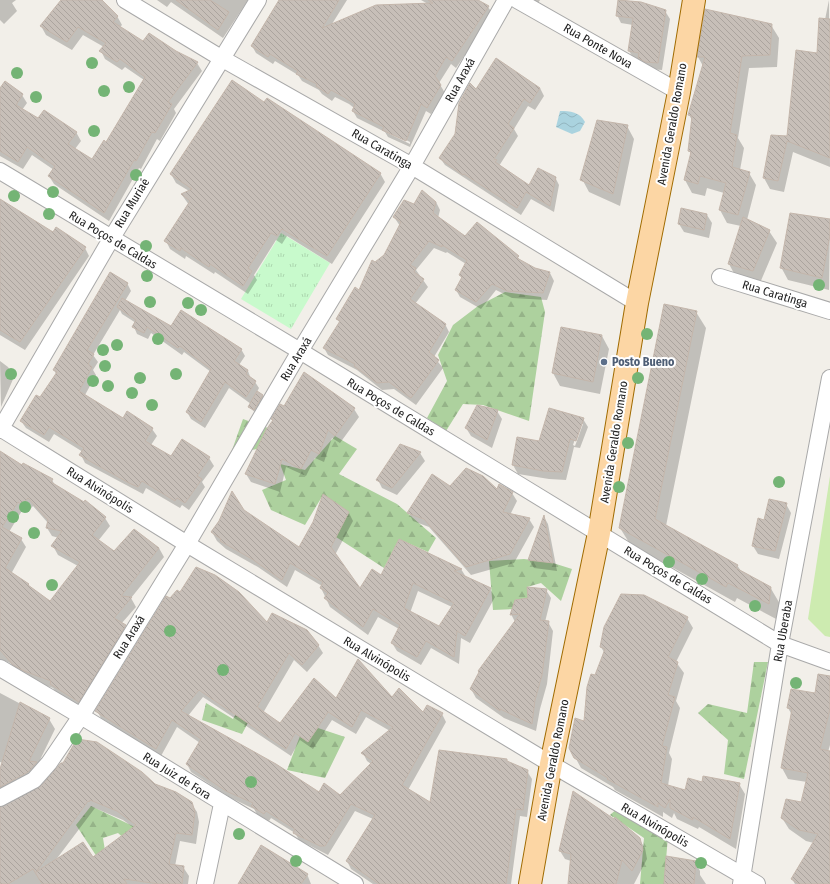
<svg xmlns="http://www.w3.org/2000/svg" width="830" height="884" viewBox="0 0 830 884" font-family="'Fira Sans Condensed',sans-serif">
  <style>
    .grass { fill: #cdebb0 }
    .forest { fill: url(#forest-firs) }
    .park { fill: url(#park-tufts) }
    .water { fill: url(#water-waves) }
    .shadow { fill: #0003; fill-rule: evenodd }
    .building { fill: url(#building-back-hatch); stroke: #c4b6ab; fill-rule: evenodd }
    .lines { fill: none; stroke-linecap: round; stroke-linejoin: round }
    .minor-casing { stroke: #a9a9a9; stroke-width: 18 }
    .primary-casing { stroke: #a06b00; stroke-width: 24 }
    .minor { stroke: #fff; stroke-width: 16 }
    .primary { stroke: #fcd6a4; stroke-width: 22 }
    .tree { fill: #74b475 }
    .service-dot { fill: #5c6f8a; stroke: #fff; stroke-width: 1.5 }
    .labels { text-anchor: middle; stroke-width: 4; stroke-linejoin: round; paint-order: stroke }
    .street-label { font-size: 12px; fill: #222; stroke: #fff }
    .service-label { font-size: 12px; font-weight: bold; fill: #4e5e75; stroke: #fff; text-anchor: start }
  </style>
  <defs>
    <pattern id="forest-firs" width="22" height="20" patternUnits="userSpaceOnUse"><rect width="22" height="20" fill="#add19e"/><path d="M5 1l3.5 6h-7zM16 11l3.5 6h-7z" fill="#95b388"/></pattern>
    <pattern id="park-tufts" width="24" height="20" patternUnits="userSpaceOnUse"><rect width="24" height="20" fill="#c8facc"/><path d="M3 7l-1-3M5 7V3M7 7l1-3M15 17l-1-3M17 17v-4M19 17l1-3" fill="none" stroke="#acd6af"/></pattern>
    <pattern id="water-waves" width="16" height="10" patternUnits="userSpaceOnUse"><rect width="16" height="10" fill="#aad3df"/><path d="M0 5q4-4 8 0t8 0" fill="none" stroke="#92b5bf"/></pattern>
    <pattern id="building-back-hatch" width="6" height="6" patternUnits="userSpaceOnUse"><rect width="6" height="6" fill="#c7bfb8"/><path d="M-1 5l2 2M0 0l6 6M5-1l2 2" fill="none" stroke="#aba49e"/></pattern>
  </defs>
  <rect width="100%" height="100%" fill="#f2efe9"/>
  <path class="grass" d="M 830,476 L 830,637 L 825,636 L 808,619 Z"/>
  <path class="forest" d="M 505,292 L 541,297 L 545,312 L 529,421 L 483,405 L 463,404 L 446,431 L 427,418 L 447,381 L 438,355 L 453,325 L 478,306 Z
    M 243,419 L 268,428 L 257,449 L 231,453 Z
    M 335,436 L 357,449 L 339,474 L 397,504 L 436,538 L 428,552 L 399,539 L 384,568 L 336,537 L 349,512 L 323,495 L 305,525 L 271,510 L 262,490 L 286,480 L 280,464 L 305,470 Z
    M 524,559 L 553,563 L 572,569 L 561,601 L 541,583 L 527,587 L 528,598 L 515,600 L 515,609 L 493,610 L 489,561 Z
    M 754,662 L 768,662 L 744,779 L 724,774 L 728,740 L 698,713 L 708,704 L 747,713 Z
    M 243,701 L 257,706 L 242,734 L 202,720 L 206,703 L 233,719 Z
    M 318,728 L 345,737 L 325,778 L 287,770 L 300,736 L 308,742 Z
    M 91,806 L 139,829 L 131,845 L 118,833 L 103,838 L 106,857 L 99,860 L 76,825 Z
    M 619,807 L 668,836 L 664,884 L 640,884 L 644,838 L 610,815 Z"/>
  <path class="park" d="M 281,233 L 330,263 L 291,329 L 241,299 Z"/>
  <path class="water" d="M 560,111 C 570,111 580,112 585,122 L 580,131 L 572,134 L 556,127 Z"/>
  <path class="shadow" d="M 0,0 L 16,0 L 12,3 L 17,11 L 4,24 L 0,20 Z
    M 63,0 L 100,0 L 117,16 L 122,25 L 120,27 L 143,42 L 176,52 L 197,63 L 202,71 L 174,109 L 176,113 L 160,141 L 157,139 L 141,169 L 139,168 L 109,221 L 54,184 L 49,176 L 54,170 L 32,155 L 23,169 L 0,156 L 0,90 L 22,95 L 27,103 L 22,110 L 39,120 L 76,132 L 81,141 L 75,149 L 92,160 L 107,143 L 144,80 L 125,67 L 122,70 L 105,59 L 101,51 L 104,47 L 83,35 L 72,50 L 46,35 L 41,26 Z
    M 157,0 L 248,0 L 223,38 L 171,2 L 167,7 Z
    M 281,0 L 347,0 L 332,24 L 428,4 L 421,0 L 476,0 L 488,7 L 493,14 L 456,68 L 451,64 L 439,83 L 445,93 L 431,114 L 426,111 L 410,147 L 388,137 L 385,132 L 357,118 L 353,111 L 354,108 L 349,104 L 335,97 L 332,101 L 322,94 L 319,90 L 302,81 L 298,75 L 275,61 L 273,64 L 256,53 L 252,46 ZM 386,130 L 410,142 L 410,144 L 386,132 Z
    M 528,0 L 540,0 L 537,5 Z
    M 619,0 L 641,3 L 665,11 L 670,19 L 662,70 L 650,69 L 644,66 L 641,60 L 634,59 L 629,51 L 633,25 L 621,23 L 617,15 Z
    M 829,0 L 830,167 L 793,152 L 784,192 L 770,189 L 764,178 L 788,137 L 818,54 Z
    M 706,10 L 771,25 L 779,38 L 777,67 L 749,68 L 738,138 L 744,148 L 740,170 L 749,173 L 756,185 L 747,220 L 769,231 L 777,243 L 760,283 L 736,277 L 729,264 L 741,226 L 727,223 L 720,210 L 724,193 L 707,188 L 705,196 L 692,193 L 685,180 L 691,154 L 689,150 L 692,120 L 689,115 L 703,66 L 698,57 Z
    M 540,88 L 544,96 L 535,110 L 528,106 L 514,129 L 518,136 L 499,166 L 530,187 L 555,177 L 559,185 L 554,212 L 531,199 L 521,215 L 445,165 L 440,158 L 456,134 L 476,90 Z
    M 264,104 L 380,173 L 385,182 L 332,264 L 287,236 L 282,244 L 276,240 L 254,275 L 257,280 L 248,294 L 215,272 L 214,274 L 186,256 L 185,259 L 170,249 L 166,241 L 189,205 L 182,195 L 189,191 L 176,183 L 171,174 Z
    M 627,126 L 634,139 L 620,206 L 589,192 L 582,179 Z
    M 0,200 L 53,233 L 85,248 L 89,256 L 25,350 L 0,335 Z
    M 436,202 L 440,210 L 438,218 L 465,238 L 518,257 L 520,261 L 534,269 L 550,273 L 554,281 L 547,300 L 512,298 L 496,290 L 481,309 L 460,297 L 456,290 L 462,279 L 460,275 L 466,264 L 447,252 L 446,253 L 434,248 L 416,270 L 428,287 L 415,304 L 445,324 L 449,332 L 434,357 L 443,368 L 416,405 L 394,389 L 382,390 L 357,370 L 328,355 L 324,348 L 340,323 L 337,319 L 360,292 L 375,263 L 385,255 L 400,226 L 394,217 L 414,205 Z
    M 707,215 L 712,223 L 709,238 L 684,232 L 679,224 Z
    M 830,220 L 829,290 L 788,280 L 781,267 Z
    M 127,283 L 131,291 L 125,301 L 171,327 L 241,349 L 245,356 L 239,365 L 248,371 L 251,379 L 255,382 L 259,388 L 257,392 L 263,396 L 265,399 L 257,414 L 249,407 L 251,404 L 229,388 L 205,428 L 191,419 L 187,412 L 211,372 L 184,352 L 182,355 L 151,333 L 148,339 L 137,334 L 134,327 L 136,323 L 122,314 L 120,310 L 93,355 L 98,362 L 93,370 L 96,375 L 85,395 L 124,419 L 152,429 L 157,436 L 151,445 L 172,458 L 183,440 L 209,458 L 214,466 L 202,482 L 205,487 L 189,510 L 182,505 L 180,508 L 146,488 L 143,494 L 85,463 L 81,455 L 83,452 L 54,434 L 49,442 L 26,428 L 21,421 L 40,399 L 56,374 L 54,370 Z
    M 696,312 L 706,328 L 666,526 L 737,565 L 741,571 L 770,587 L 780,604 L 778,620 L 737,598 L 735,602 L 630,544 L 620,528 Z
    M 602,336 L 609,349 L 600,394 L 560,386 L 553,373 Z
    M 0,361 L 8,367 L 14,377 L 1,407 Z
    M 284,407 L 354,409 L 359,417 L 340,443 L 332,438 L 324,462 L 315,458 L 306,476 L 286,467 L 280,492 L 251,482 L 246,474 L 274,422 L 272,419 Z
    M 497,411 L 502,419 L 492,448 L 471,436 L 466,428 Z
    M 583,419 L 588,427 L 580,448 L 574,447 L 566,480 L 549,479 L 518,474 L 513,465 ZM 580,424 L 583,424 L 575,446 L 573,445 Z
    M 0,453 L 22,466 L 52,480 L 55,485 L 105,518 L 110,526 L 98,541 L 114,553 L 159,548 L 164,557 L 131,598 L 136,607 L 121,624 L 130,635 L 84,710 L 56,692 L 53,688 L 30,680 L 19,673 L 10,663 L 0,659 ZM 33,506 L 48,523 L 47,528 L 52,536 L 59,538 L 53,546 L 58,555 L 78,566 L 50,602 L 11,574 L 26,547 L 21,539 L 9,532 L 23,509 L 27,513 Z
    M 420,453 L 425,461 L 397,495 L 382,488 L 378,480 Z
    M 450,487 L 512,493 L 517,501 L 510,515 L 529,519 L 534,527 L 514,563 L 471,575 L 429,527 L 413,521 L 409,513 Z
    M 786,504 L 791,513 L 779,559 L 758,554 L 753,546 L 765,521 Z
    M 243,511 L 299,549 L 349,513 L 353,521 L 335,555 L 360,590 L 381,576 L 400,540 L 461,569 L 466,577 L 490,589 L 495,597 L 470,643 L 461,638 L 459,664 L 431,648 L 421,665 L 397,651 L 392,643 L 399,629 L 378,617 L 368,635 L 330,607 L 321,588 L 322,586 L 295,570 L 287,587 L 258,567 L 226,549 L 217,541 L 212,532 ZM 418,591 L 452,607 L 439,628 L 410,613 Z
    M 544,517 L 548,524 L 557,571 L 534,568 L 529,560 Z
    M 546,590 L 551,598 L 545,622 L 548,622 L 553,631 L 547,684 L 540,709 L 536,731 L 504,718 L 476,698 L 471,689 L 515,622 L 511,614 L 529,599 Z
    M 687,618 L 693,628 L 676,662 L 684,673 L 676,701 L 680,708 L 669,753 L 672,759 L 668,786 L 686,792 L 702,783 L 739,784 L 745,794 L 736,849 L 699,827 L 698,829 L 677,819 L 674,813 L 672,818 L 663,812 L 663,817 L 615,790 L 613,787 L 581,768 L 575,757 L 585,723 L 596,676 L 605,654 L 601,647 Z
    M 267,623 L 318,645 L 323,653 L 307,672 L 294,660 L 263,713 L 280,725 L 336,699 L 392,699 L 423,713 L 442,714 L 446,722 L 408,790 L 430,804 L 506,760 L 508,763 L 527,771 L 532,779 L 527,817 L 520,816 L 511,884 L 373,884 L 351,869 L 347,861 L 373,819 L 355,811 L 328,855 L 299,840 L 295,833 L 271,818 L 269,821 L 257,814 L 254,809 L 231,798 L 191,772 L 187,764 L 200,743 L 177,727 L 161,756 L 101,718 L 97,711 ZM 203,697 L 291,756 L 300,740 L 313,749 L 332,720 L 356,734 L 366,717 L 390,731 L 363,753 L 367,761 L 371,764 L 340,796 L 319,793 L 188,716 Z
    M 830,677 L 830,745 L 828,752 L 830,752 L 830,884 L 795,884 L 792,879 L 814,843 L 806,841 L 789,829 L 782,818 L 802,804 L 807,782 L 788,779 L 782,768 L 792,715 L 788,708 L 816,695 Z
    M 0,693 L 49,719 L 55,729 L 38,764 L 42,773 L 0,801 L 0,772 L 3,763 L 0,762 Z
    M 154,785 L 191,803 L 197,812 L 199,822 L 196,844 L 180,841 L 175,866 L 183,867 L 189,876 L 188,884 L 0,884 L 0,808 ZM 95,808 L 123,820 L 134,828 L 92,858 L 55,861 Z
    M 639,839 L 645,848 L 647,859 L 634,884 L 569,884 L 571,861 L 565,859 L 560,851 Z
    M 695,862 L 700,871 L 700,875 L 706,884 L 665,884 Z
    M 307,874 L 311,884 L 242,884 Z"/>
  <path class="building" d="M 61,0 L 102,0 L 118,16 L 113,22 L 143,41 L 149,33 L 176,51 L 198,62 L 168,102 L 172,104 L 155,133 L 152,132 L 136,161 L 134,160 L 104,213 L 48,176 L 55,166 L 27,147 L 18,162 L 0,151 L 0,88 L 5,81 L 23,94 L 16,105 L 38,118 L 44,110 L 77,132 L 68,144 L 92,159 L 104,140 L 106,142 L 145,77 L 120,59 L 117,62 L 99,51 L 106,43 L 78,27 L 67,42 L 40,26 Z
    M 176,0 L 210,0 L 229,12 L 218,30 Z
    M 279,0 L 339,0 L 322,28 L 376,5 L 433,3 L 428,0 L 478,0 L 489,6 L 452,61 L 446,57 L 435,76 L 441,85 L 427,108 L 421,104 L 406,141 L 382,130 L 384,127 L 352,111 L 355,104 L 344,97 L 331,90 L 328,94 L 316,86 L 317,84 L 296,74 L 298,71 L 270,54 L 268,57 L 251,46 Z
    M 618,0 L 641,2 L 666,10 L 658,63 L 645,62 L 638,58 L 639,53 L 628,51 L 633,18 L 616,16 Z
    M 705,9 L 772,24 L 770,55 L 742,56 L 730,133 L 737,135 L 732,167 L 750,172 L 738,215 L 719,210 L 726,183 L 700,176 L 698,184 L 684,180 L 691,152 L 688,151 L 692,116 L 688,115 L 705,57 L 697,57 Z
    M 819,18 L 830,19 L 830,158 L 787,141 L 778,181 L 763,178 L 771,135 L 787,136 L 796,50 L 817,53 Z
    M 496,58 L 540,88 L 530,103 L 524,99 L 508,124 L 514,128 L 494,159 L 497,160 L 495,162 L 529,185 L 538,168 L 556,177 L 550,206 L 526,192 L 517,208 L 464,174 L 463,175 L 439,158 L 455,134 L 459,103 L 470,83 L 476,89 Z
    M 232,80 L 264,102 L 267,98 L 381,173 L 327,256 L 282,229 L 277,236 L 271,233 L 248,268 L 252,271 L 243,286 L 210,264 L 209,267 L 181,248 L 180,251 L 164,241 L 190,201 L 181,194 L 192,189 L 170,174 Z
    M 597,120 L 628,125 L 613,194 L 580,180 Z
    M 422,190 L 436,202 L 433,213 L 465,236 L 477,222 L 519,256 L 517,258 L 535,268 L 550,272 L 543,293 L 507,291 L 492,284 L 476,302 L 455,290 L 462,277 L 459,275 L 467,260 L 442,245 L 442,247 L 429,241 L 410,265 L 416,268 L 414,272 L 424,279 L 410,299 L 446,324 L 429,352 L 439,360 L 411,398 L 389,382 L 377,383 L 354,366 L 355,364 L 323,348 L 340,321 L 336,319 L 355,287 L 359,290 L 372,260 L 375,262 L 384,255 L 401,222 L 393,217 L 404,200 L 414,204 Z
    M 0,199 L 53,232 L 56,227 L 86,247 L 20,342 L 0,330 Z
    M 681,208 L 707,214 L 704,230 L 678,224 Z
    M 790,213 L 830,219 L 830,235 L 822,278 L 780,268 Z
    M 743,217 L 770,230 L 753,271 L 728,264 Z
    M 110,272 L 128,283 L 87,350 L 94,354 L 88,364 L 92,367 L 79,391 L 123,418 L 127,411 L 153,428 L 145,441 L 171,456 L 182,439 L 210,457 L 197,476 L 202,479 L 185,503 L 177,498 L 175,501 L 142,481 L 138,487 L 129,483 L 79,455 L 84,448 L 49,427 L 44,435 L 20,421 L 36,395 L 40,397 L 57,372 L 53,370 Z
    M 122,298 L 171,326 L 181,310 L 242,349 L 234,361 L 248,370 L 246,374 L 256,381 L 246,397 L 225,382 L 201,422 L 186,412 L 211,369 L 180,346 L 178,348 L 147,327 L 144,333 L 132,327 L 136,320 L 117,307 Z
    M 664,304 L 697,311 L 655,519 L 738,565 L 736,568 L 771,587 L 769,604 L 728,583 L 726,587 L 619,528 Z
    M 561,327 L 602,335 L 593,382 L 552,373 Z
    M 304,372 L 355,408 L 335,436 L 328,430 L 319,454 L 311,450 L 301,469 L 282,459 L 275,484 L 245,474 L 266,430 L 273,420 L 271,419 L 280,404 L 284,406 Z
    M 257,391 L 263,395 L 254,410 L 248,407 Z
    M 477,405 L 498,410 L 487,440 L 465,428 Z
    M 549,408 L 584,418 L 576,441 L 570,439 L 562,472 L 543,471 L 512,465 L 517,437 L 539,441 Z
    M 400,444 L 421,452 L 392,488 L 376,480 Z
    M 0,451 L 22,465 L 23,463 L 53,479 L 51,482 L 84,502 L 85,500 L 106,517 L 92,535 L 114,551 L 134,529 L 159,548 L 121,596 L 132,597 L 114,618 L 126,625 L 79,702 L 50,684 L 51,681 L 24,671 L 13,665 L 0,650 ZM 28,498 L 48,520 L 46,528 L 62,531 L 51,546 L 80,562 L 50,601 L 28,585 L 29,584 L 5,568 L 22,538 L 2,527 L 18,502 L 22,505 Z
    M 466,468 L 483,476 L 497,489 L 499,484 L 513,492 L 503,512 L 530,518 L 510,554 L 466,567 L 424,519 L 407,513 L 432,474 L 450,486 Z
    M 232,491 L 244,510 L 299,547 L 313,522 L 323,494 L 349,512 L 331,547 L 360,588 L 372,569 L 381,575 L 399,539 L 462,569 L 454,571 L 491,588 L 465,636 L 457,631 L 454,657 L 426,641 L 417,657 L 391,643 L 400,625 L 373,609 L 363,627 L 324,598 L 328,593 L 320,588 L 323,582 L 290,563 L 282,580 L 252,559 L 220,541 L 221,539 L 211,532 L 219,521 ZM 413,583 L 454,603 L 439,626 L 404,608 Z
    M 769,499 L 787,503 L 775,551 L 752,546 L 758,518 L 764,520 Z
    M 544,515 L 553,563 L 528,560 Z
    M 196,567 L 215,575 L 239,592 L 267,622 L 272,613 L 307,630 L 319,645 L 302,665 L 289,653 L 257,707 L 280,723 L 314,678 L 336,698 L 358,659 L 392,697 L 399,688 L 423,712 L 427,705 L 443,713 L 402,785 L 430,802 L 439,750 L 507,759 L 507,761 L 528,770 L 523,810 L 516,809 L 506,884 L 379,884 L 346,861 L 375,815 L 351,804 L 325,846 L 320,846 L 293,833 L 295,829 L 266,811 L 264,814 L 251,806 L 253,803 L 226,791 L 186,764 L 201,739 L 172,720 L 156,749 L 95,711 L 166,596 L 170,598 L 177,590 L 180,592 ZM 199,690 L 286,749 L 295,733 L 308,742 L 328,712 L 352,727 L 361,710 L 393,727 L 361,753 L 373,761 L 340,795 L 324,783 L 319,792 L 276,764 L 181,711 Z
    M 527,587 L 547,589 L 540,620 L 549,621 L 542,675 L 535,700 L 532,724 L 500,709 L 500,711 L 470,689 L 479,672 L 478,671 L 520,614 L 510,615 L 515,600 L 528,598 Z
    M 621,594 L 644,595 L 688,617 L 668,657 L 678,662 L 668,695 L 675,697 L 662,746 L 667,747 L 661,783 L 685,790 L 688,778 L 702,782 L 703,776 L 740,783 L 730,839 L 693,817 L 693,820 L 670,808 L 670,799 L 665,808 L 658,803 L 658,807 L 607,779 L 608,778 L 574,758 L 569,748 L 575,718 L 584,721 L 587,687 L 591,674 L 595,675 L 605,649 L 600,647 L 604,627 Z
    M 818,674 L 830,676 L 830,709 L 820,749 L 830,751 L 830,884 L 799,884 L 791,879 L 818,834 L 799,830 L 781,818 L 786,799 L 801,802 L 808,773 L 781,768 L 792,709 L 787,708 L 791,689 L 815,693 Z
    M 20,702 L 50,718 L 29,761 L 37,762 L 28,772 L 0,787 L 0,769 Z
    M 77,739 L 97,742 L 142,772 L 155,784 L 176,792 L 192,802 L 195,812 L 192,835 L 176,833 L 169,864 L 184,866 L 182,884 L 159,884 L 124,879 L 127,884 L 42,884 L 33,869 L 8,884 L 0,884 L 0,807 L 41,786 L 61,763 L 63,763 ZM 90,800 L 117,811 L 136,825 L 93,857 L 83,842 L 36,872 L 88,801 L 89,802 Z
    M 573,791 L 614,819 L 615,817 L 640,838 L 643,850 L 632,871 L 622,860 L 616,884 L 568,884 L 571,854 L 559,851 Z
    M 261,845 L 308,874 L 301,884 L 238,884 Z
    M 666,856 L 696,861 L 694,884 L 664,884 Z"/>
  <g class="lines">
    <g class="minor-casing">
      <path id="minor" d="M 125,0 L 221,58 L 412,166 L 637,303
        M 517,0 L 679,92
        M 0,171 L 300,351 L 780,644 L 830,662
        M 720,277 L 830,311
        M 0,428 L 187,544 L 551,764 L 757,884
        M 0,430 L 111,239 L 258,0
        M 0,668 L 81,716 L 355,884
        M 0,798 L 34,780 L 49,763 L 81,716 L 187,544 L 300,351 L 412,166 L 506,0
        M 205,884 L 222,804
        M 741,884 L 780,644 L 830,378"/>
    </g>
    <g class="primary-casing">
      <path id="primary" d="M 530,884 L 551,764 L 599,533 L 637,303 L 679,92 L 694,0"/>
    </g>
    <use href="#minor" class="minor"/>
    <use href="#primary" class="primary"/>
  </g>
  <g class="tree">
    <circle cx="92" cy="63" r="6"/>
    <circle cx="17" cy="73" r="6"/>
    <circle cx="129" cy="87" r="6"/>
    <circle cx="104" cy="91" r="6"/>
    <circle cx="36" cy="97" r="6"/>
    <circle cx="94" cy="131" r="6"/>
    <circle cx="136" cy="175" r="6"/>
    <circle cx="53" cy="192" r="6"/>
    <circle cx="14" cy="196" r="6"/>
    <circle cx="49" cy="214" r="6"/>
    <circle cx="146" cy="246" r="6"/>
    <circle cx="147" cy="276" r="6"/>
    <circle cx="819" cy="285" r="6"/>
    <circle cx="150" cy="302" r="6"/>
    <circle cx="188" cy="303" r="6"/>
    <circle cx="201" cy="310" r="6"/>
    <circle cx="647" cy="334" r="6"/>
    <circle cx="158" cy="339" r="6"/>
    <circle cx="117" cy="345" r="6"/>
    <circle cx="103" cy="350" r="6"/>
    <circle cx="105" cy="366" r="6"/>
    <circle cx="11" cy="374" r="6"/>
    <circle cx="176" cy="374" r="6"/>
    <circle cx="140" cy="378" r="6"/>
    <circle cx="638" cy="378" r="6"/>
    <circle cx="93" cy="381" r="6"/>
    <circle cx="108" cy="386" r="6"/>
    <circle cx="132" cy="393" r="6"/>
    <circle cx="152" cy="405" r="6"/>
    <circle cx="628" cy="443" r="6"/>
    <circle cx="779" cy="482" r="6"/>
    <circle cx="619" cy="487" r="6"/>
    <circle cx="25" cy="507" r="6"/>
    <circle cx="13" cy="517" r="6"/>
    <circle cx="34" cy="533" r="6"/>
    <circle cx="669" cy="562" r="6"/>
    <circle cx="702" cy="579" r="6"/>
    <circle cx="52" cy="585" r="6"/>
    <circle cx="755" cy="606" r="6"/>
    <circle cx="170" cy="631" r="6"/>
    <circle cx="223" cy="670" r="6"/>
    <circle cx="796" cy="683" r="6"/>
    <circle cx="76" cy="739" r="6"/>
    <circle cx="251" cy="782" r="6"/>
    <circle cx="239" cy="834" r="6"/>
    <circle cx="296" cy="861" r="6"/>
    <circle cx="701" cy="863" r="6"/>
  </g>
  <circle class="service-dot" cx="604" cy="362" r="4"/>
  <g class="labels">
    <g class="street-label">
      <text transform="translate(598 46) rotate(30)" y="4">Rua Ponte Nova</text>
      <text transform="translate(460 80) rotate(-61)" y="4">Rua Araxá</text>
      <text transform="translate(672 124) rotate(-80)" y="4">Avenida Geraldo Romano</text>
      <text transform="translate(382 149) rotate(30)" y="4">Rua Caratinga</text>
      <text transform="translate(132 203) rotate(-59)" y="4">Rua Muriaé</text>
      <text transform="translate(113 240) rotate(31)" y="4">Rua Poços de Caldas</text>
      <text transform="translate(775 294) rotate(17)" y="4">Rua Caratinga</text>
      <text transform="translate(296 359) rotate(-59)" y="4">Rua Araxá</text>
      <text transform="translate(391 407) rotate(31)" y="4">Rua Poços de Caldas</text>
      <text transform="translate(614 442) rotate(-81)" y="4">Avenida Geraldo Romano</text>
      <text transform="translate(100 490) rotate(32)" y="4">Rua Alvinópolis</text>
      <text transform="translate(668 575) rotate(31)" y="4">Rua Poços de Caldas</text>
      <text transform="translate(783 631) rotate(-80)" y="4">Rua Uberaba</text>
      <text transform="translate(129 637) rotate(-58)" y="4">Rua Araxá</text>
      <text transform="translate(377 659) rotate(31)" y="4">Rua Alvinópolis</text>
      <text transform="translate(553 760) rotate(-79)" y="4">Avenida Geraldo Romano</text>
      <text transform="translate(177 776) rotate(32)" y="4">Rua Juiz de Fora</text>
      <text transform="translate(655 825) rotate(30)" y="4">Rua Alvinópolis</text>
    </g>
    <g class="service-label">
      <text x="612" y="366">Posto Bueno</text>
    </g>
  </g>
</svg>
